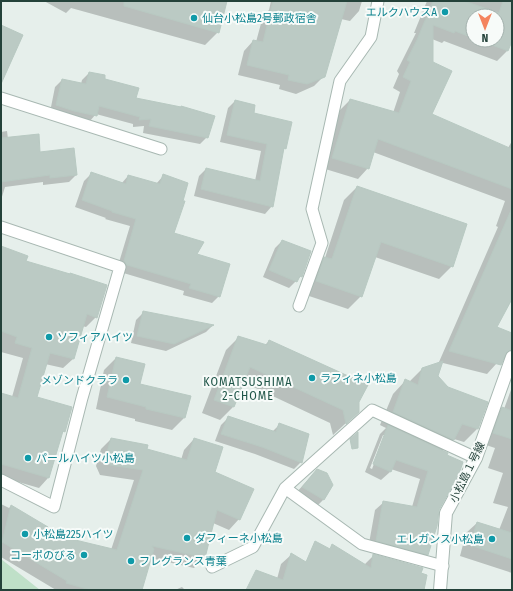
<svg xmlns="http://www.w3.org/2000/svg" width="513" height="591" viewBox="0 0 513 591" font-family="'Fira Sans Condensed','Noto Sans JP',sans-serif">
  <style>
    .green { fill: #bfe0c8 }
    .shadow { fill: #0003; fill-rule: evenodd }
    .building { fill: #bbcac4; stroke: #b8c9c2 }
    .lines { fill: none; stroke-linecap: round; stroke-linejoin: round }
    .service-casing { stroke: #a8b8b2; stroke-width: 13 }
    .tertiary-casing { stroke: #a8b8b2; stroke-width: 14 }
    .service { stroke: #fff; stroke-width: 11 }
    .tertiary { stroke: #fff; stroke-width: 12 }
    .culture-dot { fill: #0f9aa8; stroke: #f7fbf9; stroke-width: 1.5 }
    .labels { text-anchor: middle; stroke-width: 4; stroke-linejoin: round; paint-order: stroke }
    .culture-label { font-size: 11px; fill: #0d838f; stroke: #f7fbf9; text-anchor: start }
    .street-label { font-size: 11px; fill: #24423a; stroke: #f7fbf9 }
    .neighbourhood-label { font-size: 12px; letter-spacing: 1px; fill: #1f5548; stroke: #f7fbf9 }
  </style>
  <rect width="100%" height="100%" fill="#e6efeb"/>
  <path class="green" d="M 1,559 L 40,590 L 1,590 Z"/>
  <path class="shadow" d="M 44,1 L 226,1 L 218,32 L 205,45 L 71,8 L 66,13 Z
    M 271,1 L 362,1 L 359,11 L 350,21 L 341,19 L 324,76 L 314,86 L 296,94 L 279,89 L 280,85 L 238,75 L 244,51 L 253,41 L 256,42 L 263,16 L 269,10 Z
    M 427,1 L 512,1 L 512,38 L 508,50 L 497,61 L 444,41 L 442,43 L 432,39 L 431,115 L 508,148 L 512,141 L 512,299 L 496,327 L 512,334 L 512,336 L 497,363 L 487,374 L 439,362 L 498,227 L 496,226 L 505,201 L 373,152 L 368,168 L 358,179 L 322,168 L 339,111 L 350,100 L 393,113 L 400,92 L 393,88 L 399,74 L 397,71 L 416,33 L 414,33 ZM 473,16 L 497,16 L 497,40 L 473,40 Z
    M 89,73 L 104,80 L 135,98 L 207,137 L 200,144 L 143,133 L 144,126 L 133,127 L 133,124 L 96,114 L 89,122 L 50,112 L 55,87 L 62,80 L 81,84 L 82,80 Z
    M 235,101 L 252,113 L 285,148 L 283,150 L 272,206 L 265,214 L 194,196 L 199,176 L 206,169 L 255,181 L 261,151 L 220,142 L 228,108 Z
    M 7,131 L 8,139 L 39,153 L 76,175 L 69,182 L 43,185 L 43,182 L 5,187 L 1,200 L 1,132 Z
    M 91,174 L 121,184 L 128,176 L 156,184 L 164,175 L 182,201 L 172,234 L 195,255 L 219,296 L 212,303 L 183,295 L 184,291 L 120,272 L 117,269 L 130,226 L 105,219 L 106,218 L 75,207 L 84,181 Z
    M 357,187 L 452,266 L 439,279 L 375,257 L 361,296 L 348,309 L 303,294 L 312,271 L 325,258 L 344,200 Z
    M 282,241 L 301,276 L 289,288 L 263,277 L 275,248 Z
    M 1,247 L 25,262 L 96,317 L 86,327 L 82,326 L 73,359 L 63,368 L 45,364 L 36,398 L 64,431 L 61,434 L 48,478 L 39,488 L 1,477 L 1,394 L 12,397 L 23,358 L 1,352 Z
    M 144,312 L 212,326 L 206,332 L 166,351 L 131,343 L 136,320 Z
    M 239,337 L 265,345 L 269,341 L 358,402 L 358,412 L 333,435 L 330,423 L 243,382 L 233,407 L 220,420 L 202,413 L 226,350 Z
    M 116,358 L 138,385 L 184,418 L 172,430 L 135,421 L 135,419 L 96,409 L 104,370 Z
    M 422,369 L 437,376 L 477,429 L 464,442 L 454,439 L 442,451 L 438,509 L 427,554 L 419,562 L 368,549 L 375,510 L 384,502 L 412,507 L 420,479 L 391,469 L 390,472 L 381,480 L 365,472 L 380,434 L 386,428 L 380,425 L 393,394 L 406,380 L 409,382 ZM 383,435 L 385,435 L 372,469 L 370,468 Z
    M 512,387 L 512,573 L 460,556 L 466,533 L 477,523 L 499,530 L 508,507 L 493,503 L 503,473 L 488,468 L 495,448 L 483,444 L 492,419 L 502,408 L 504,409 Z
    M 228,418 L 272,432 L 279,425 L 301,462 L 294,469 L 255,454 L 215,441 L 221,425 Z
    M 111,439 L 181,460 L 184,450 L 194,439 L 214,472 L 239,519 L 229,530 L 213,523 L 204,557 L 194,568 L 150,558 L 141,590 L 56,590 L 1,557 L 1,504 L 9,508 L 11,506 L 45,534 L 111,550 L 134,480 L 100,475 L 96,466 L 101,449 Z
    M 317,470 L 332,485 L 323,500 L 316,507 L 295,494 Z
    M 291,555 L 298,590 L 248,590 L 277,579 L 281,564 Z
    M 374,555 L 423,590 L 319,590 L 364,565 Z
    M 182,587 L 185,590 L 175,590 Z"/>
  <path class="building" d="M 124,1 L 227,1 L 219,33 L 124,6 Z
    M 273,1 L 347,1 L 325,77 L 307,84 L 288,80 L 289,75 L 247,65 L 253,40 L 263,42 Z
    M 433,1 L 464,1 L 499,13 L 503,1 L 512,1 L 512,41 L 508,51 L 479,40 L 497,40 L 497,16 L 473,16 L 473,38 L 455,31 L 454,33 L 433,25 L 433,62 L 452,71 L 432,114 L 512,149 L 512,189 L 378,139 L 369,169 L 332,158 L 350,99 L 399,113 L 411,81 L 403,77 L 410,62 L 407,60 L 417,40 Z
    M 1,25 L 23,35 L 1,84 Z
    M 89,72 L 105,75 L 105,79 L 139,88 L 136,98 L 181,107 L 181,106 L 215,116 L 208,138 L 149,126 L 151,119 L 139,120 L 140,117 L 99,106 L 97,116 L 74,111 L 56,105 L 62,79 L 86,84 Z
    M 235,100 L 255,105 L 254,113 L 292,122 L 286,149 L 284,148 L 273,207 L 201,189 L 206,168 L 260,181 L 267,144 L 227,135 Z
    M 39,134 L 40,152 L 74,148 L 77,175 L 50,178 L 50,175 L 1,182 L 1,138 Z
    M 91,172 L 126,184 L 128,175 L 160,184 L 163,174 L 188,183 L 183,201 L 185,201 L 174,233 L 204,242 L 197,254 L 230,264 L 220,297 L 189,288 L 191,284 L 127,265 L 124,261 L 136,219 L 112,212 L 112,211 L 82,200 Z
    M 357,186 L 467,224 L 453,267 L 381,242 L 362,297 L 316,281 L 324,257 L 332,259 Z
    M 512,208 L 512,299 L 497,327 L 512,333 L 512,350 L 507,352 L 501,365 L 449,351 Z
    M 282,240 L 311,251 L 302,277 L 300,276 L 297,282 L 269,270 Z
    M 1,246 L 28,256 L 26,261 L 70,274 L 70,273 L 107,285 L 97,318 L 87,314 L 74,359 L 50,353 L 37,397 L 72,407 L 65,432 L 63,431 L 49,478 L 1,464 L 1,393 L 18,398 L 32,348 L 15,343 L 17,337 L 1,331 Z
    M 143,311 L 214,325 L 174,344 L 137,336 Z
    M 238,336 L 267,345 L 269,340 L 368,385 L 359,402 L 359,412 L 346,424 L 343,410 L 250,367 L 234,407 L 214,400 Z
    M 116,357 L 145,364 L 140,384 L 191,396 L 185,418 L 146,409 L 146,407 L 107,397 Z
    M 443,361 L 438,376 L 448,387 L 488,402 L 478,429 L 462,424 L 454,440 L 393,412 L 405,379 L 418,385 L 422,368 Z
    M 502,407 L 512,411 L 512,439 L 493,433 Z
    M 228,416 L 276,432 L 279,423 L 309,434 L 302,463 L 262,447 L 221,434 Z
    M 388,425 L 448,453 L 447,455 L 463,462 L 459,474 L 439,510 L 437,526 L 428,555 L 376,541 L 383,501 L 417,507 L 428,471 L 396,460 L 391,472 L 373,464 Z
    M 358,432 L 358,448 L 352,449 L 350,439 Z
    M 111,438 L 148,445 L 147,449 L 187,460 L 194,438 L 223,447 L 215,472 L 254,489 L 240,520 L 217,510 L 205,558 L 152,546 L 154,549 L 142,590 L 90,590 L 66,583 L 67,581 L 2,542 L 11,505 L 48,527 L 46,533 L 117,550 L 143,470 L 110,465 L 106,456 Z
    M 317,469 L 327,473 L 333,485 L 324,500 L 302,487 Z
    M 477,522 L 512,533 L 512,559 L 470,545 Z
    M 315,541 L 330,549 L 332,544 L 371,568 L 373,554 L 423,568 L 421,573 L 427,575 L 424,590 L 246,590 L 256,570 L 283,580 L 291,553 L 306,562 Z"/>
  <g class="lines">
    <g class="service-casing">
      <path id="service" d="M 1,98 L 161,149
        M 1,227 L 120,267 L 82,398 L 54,507 L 1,480
        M 299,306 L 322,243 L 312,209 L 340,81 L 371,37 L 378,1
        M 443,566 L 362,544 L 285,488 L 372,410 L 476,458
        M 212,567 L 253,547 L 285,488"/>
    </g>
    <g class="tertiary-casing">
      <path id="tertiary" d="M 440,590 L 446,513 L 476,458 L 512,357"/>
    </g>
    <use href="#service" class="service"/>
    <use href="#tertiary" class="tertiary"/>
  </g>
  <g class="culture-dot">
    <circle cx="445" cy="12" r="4"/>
    <circle cx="194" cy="18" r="4"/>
    <circle cx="49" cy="337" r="4"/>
    <circle cx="312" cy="378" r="4"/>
    <circle cx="126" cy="380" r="4"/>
    <circle cx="28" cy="458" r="4"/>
    <circle cx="25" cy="534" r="4"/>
    <circle cx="187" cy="538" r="4"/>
    <circle cx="492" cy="539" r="4"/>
    <circle cx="84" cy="555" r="4"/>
    <circle cx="131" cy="561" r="4"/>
  </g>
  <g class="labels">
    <g class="culture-label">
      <text x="437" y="16" text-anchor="end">エルクハウスA</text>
      <text x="202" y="22">仙台小松島2号郵政宿舎</text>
      <text x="57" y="341">ソフィアハイツ</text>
      <text x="320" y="382">ラフィネ小松島</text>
      <text x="118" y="384" text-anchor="end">メゾンドクララ</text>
      <text x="36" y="462">パールハイツ小松島</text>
      <text x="33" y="538">小松島225ハイツ</text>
      <text x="195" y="542">ダフィーネ小松島</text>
      <text x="484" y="543" text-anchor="end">エレガンス小松島</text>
      <text x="76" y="559" text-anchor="end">コーポのびる</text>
      <text x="139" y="565">フレグランス青葉</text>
    </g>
    <g class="street-label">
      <text transform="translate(467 472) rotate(-64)" y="4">小松島１号線</text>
    </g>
    <g class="neighbourhood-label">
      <text x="248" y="386">KOMATSUSHIMA<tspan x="248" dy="14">2-CHOME</tspan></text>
    </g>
  </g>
  <rect width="513" height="591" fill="none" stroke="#24423a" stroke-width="4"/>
  <g transform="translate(485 28) rotate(180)"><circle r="19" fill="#f7fbf9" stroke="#a3b1ad"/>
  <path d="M0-3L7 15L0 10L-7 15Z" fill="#f4845f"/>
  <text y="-6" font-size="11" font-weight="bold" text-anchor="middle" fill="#24423a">N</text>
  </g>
</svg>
